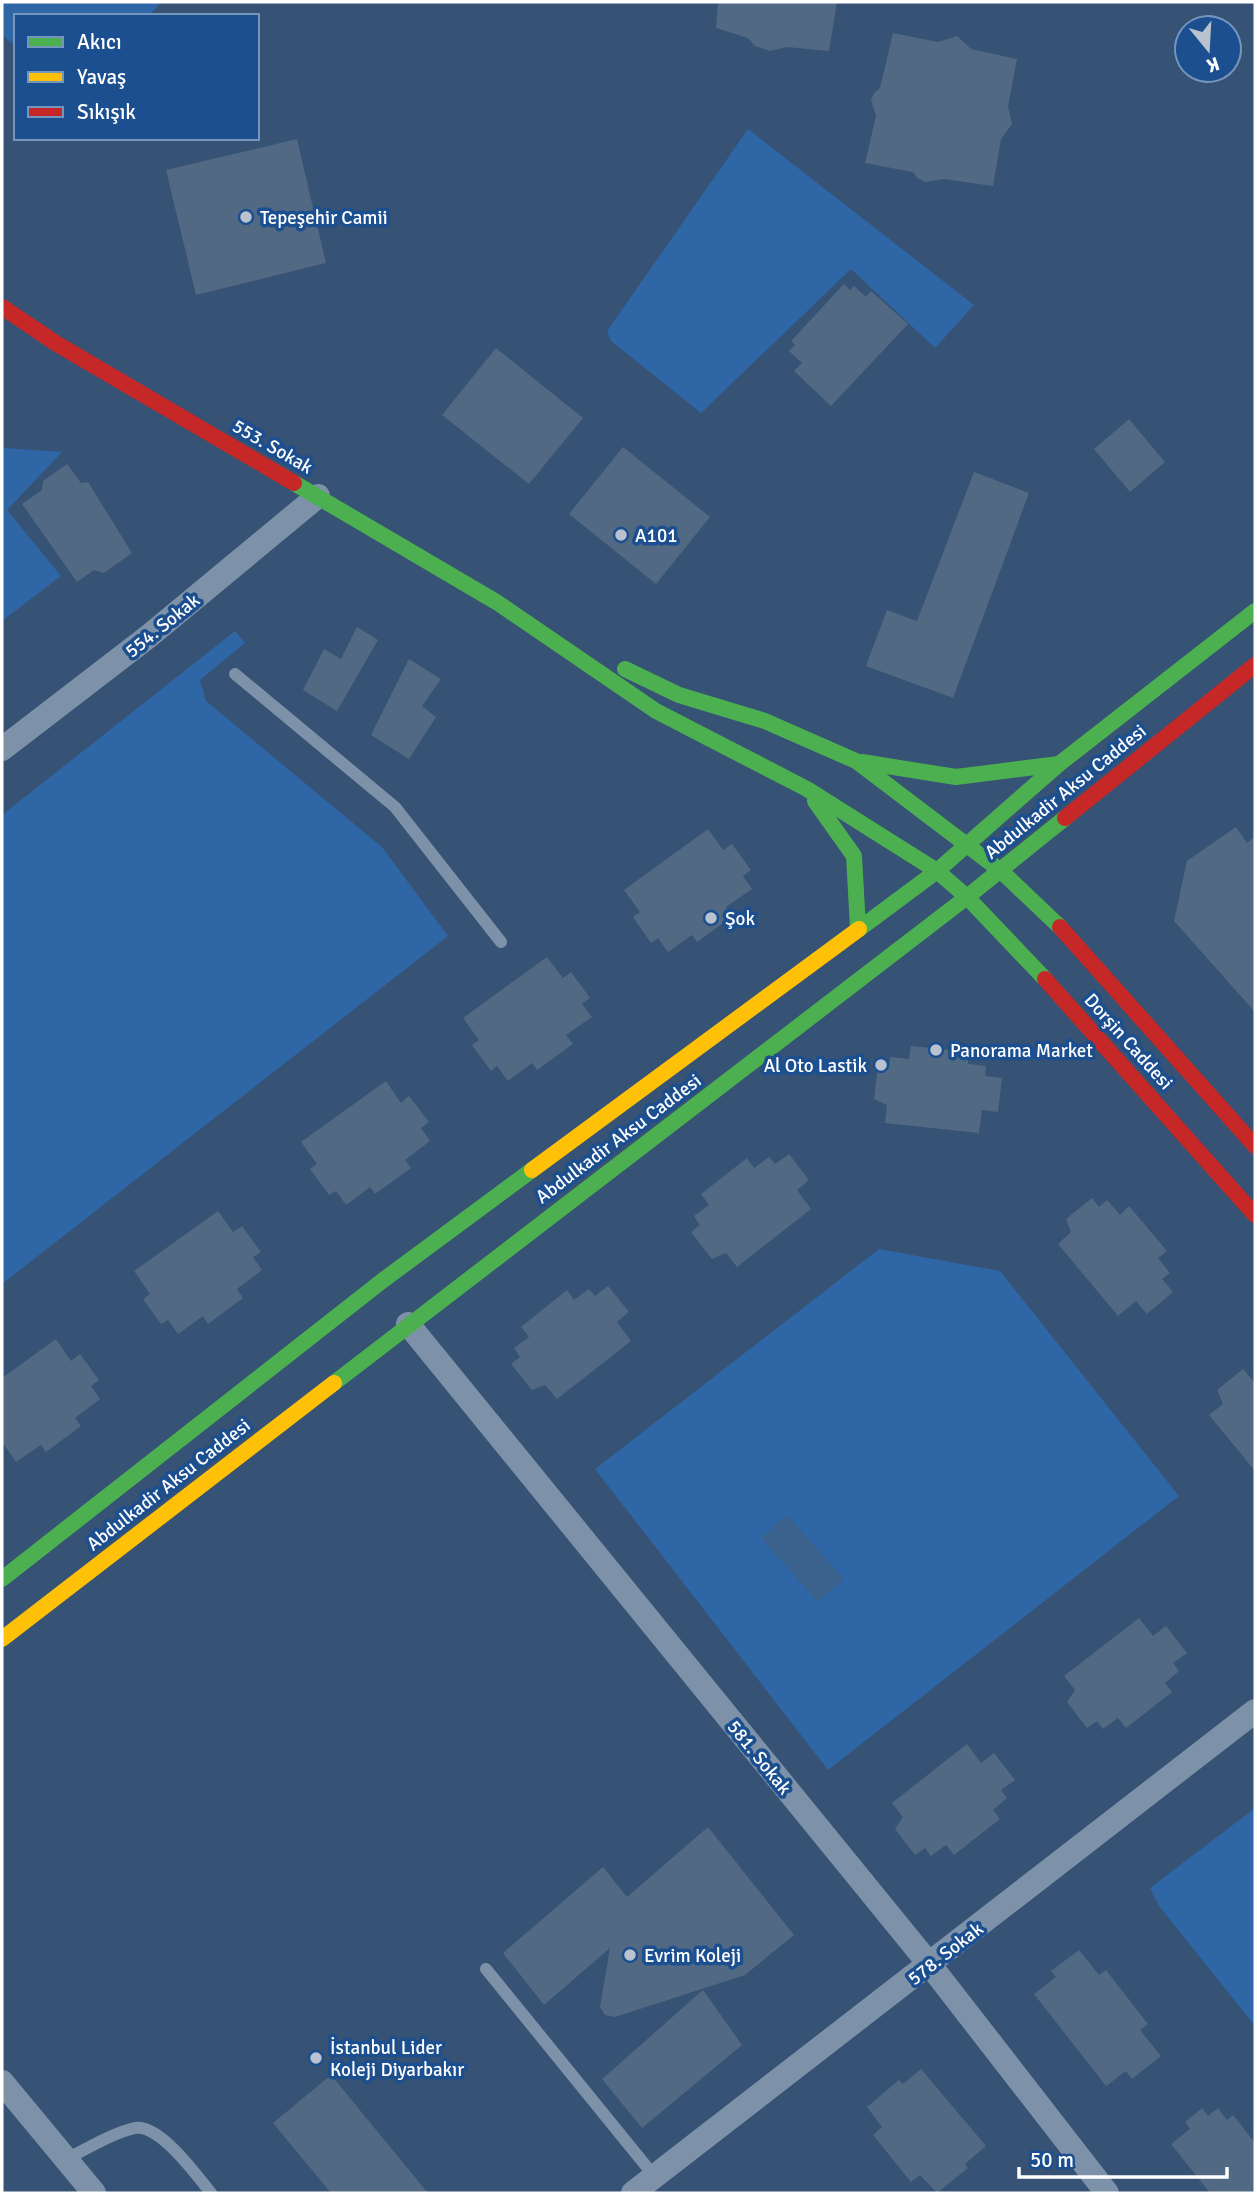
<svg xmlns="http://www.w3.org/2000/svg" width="1257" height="2195" viewBox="0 0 1257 2195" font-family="Signika,sans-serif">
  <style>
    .green { fill: #2f66a5 }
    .water { fill: #3b618d }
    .building { fill: #526984 }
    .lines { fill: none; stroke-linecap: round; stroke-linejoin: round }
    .lane { stroke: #7d92a8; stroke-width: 12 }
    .street { stroke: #7d92a8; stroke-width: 24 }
    .fast { stroke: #4caf50; stroke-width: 16 }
    .slow { stroke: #ffc107; stroke-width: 16 }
    .jam { stroke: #c62828; stroke-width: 16 }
    .poi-dot { fill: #b9c2ce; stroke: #1b4f8f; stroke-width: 2.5 }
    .labels { text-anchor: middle; stroke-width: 7; stroke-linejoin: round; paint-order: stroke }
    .poi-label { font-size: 19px; fill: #fff; stroke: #1b4f8f; text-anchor: start }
    .street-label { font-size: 19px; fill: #fff; stroke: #1b4f8f }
  </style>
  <rect width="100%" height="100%" fill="#365274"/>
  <path class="green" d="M 2,2 L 161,2 L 149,16 L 16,16 L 16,47 L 2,35 Z
    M 748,129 L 974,305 L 935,348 L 851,269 L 701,413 L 611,341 L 607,331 Z
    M 2,445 L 4,448 L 62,452 L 7,510 L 61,576 L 2,621 Z
    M 235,631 L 245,643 L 200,680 L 206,701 L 382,847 L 448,936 L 2,1284 L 2,815 Z
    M 879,1249 L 1000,1271 L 1179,1496 L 828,1770 L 595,1469 Z
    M 1255,1808 L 1255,2026 L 1159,1906 L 1150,1888 Z"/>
  <path class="water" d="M 787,1515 L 844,1579 L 818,1602 L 761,1538 Z"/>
  <path class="building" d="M 718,2 L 837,2 L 829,51 L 787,47 L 770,51 L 755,46 L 748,38 L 716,28 Z
    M 893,33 L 938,42 L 957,36 L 971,49 L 1017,59 L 1008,107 L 1012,124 L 1001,139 L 993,186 L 944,179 L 926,182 L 917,178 L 913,172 L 865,163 L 876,116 L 871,100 L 875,92 L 880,88 Z
    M 297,139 L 326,263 L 196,295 L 166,170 Z
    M 844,284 L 850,290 L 854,286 L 866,297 L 871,291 L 908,324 L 831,406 L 794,371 L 802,363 L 789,351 L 795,345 L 791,341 Z
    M 496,348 L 583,418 L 529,484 L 442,415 Z
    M 1129,419 L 1165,462 L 1130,492 L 1094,449 Z
    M 623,447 L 710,517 L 656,584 L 569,514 Z
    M 67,464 L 81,483 L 88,482 L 132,553 L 104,573 L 94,570 L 77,582 L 22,504 L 42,490 L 43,481 Z
    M 974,472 L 1029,493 L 953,698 L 866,666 L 887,610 L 917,621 Z
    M 357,627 L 378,640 L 337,711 L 303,690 L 324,649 L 341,659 Z
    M 409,659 L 441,679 L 422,706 L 436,717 L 409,759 L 371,735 Z
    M 1236,827 L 1247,843 L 1255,836 L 1255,1012 L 1174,921 L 1187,861 Z
    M 708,829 L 723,850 L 732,844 L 751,870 L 743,876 L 752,889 L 726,907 L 733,916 L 697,942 L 692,935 L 668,952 L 658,938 L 651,943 L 633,917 L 640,912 L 624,890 Z
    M 547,957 L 563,978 L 571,972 L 590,998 L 582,1004 L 592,1017 L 566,1035 L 573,1044 L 537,1070 L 532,1063 L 508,1081 L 497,1066 L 491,1071 L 472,1045 L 479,1040 L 463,1018 Z
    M 911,1046 L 969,1052 L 968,1064 L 986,1066 L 985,1076 L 1002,1078 L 998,1112 L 982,1110 L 979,1133 L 885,1123 L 887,1105 L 874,1099 L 878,1066 L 889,1067 L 890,1057 L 909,1059 Z
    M 386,1081 L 401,1103 L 409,1096 L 429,1122 L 421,1128 L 430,1141 L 405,1160 L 411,1168 L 375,1194 L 370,1187 L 346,1205 L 336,1191 L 329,1195 L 310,1169 L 317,1164 L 301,1142 Z
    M 789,1154 L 809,1180 L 797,1190 L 811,1209 L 737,1267 L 726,1253 L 712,1259 L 691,1232 L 700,1225 L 694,1216 L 709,1205 L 701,1194 L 747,1158 L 754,1168 L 769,1157 L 775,1164 Z
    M 1092,1198 L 1099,1207 L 1107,1200 L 1120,1215 L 1129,1206 L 1167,1251 L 1158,1258 L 1170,1273 L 1162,1279 L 1173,1292 L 1147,1314 L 1136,1301 L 1118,1316 L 1058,1244 L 1071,1232 L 1066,1219 Z
    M 218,1211 L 233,1232 L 242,1226 L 261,1252 L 253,1257 L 262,1270 L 237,1289 L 243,1298 L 208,1324 L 203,1316 L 178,1334 L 168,1320 L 161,1324 L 143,1299 L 150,1294 L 134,1271 Z
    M 608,1286 L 629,1312 L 617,1322 L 631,1341 L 557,1399 L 545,1385 L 532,1390 L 511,1364 L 520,1357 L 514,1348 L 529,1337 L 521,1327 L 567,1290 L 574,1300 L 589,1289 L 595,1296 Z
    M 56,1339 L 71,1361 L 80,1354 L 99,1380 L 91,1386 L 100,1399 L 75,1418 L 81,1426 L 46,1452 L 41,1445 L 16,1462 L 2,1442 L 2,1378 Z
    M 1243,1369 L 1255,1383 L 1255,1471 L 1209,1415 L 1223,1404 L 1217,1390 Z
    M 1139,1618 L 1153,1636 L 1166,1626 L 1187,1653 L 1173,1663 L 1179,1671 L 1165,1683 L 1172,1692 L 1126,1728 L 1118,1718 L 1103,1729 L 1097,1721 L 1087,1728 L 1067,1702 L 1075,1690 L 1064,1676 Z
    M 967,1744 L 981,1763 L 994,1753 L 1015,1780 L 1001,1790 L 1007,1798 L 993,1810 L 1000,1819 L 954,1855 L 946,1845 L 931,1856 L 925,1848 L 915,1855 L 895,1829 L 903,1817 L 892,1803 Z
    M 708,1827 L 794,1935 L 745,1975 L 615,2017 L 605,2015 L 600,2007 L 610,1948 L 544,2005 L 503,1953 L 603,1867 L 627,1897 Z
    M 1079,1950 L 1099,1975 L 1106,1970 L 1137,2010 L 1148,2024 L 1140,2030 L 1161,2056 L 1132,2079 L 1126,2071 L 1106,2086 L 1034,1994 L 1056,1977 L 1051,1971 Z
    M 703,1990 L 742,2045 L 642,2128 L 602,2079 Z
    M 921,2069 L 986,2146 L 965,2164 L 968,2168 L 937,2193 L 920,2175 L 911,2182 L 873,2135 L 882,2127 L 867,2107 L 899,2080 L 903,2084 Z
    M 331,2075 L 428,2193 L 331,2193 L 273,2123 Z
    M 1202,2108 L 1208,2116 L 1218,2108 L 1227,2120 L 1233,2115 L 1255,2143 L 1255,2193 L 1210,2193 L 1171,2144 L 1190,2129 L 1185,2122 Z"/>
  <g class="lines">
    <path class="lane" d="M 235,674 L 395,807 L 501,942
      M 486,1969 L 655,2177
      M 66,2159 C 87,2149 112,2133 135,2128 C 160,2124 197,2176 211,2193"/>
    <path class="street" d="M 2,749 L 149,636 L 318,496
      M 408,1324 L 930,1965 L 1107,2193
      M 2,2082 L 94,2193
      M 633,2193 L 1255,1711"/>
    <path class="fast" d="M 294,483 L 498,603 L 656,711 L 807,789 L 937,871 L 967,897 L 1045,979
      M 625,669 L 679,695 L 765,721 L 856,761 L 1001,871 L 1060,927
      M 862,762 L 956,777 L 1059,764
      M 815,801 L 854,856 L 858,928
      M 859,929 L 937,871 L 1059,764 L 1255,611
      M 334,1383 L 967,897 L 1065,818
      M 2,1579 L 382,1281 L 532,1170"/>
    <path class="slow" d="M 532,1170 L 859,929
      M 2,1639 L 334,1383"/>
    <path class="jam" d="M 2,307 L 57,344 L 294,483
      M 1065,818 L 1255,665
      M 1060,927 L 1255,1146
      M 1045,979 L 1255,1215"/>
  </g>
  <g class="poi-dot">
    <circle cx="246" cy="217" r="7"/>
    <circle cx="621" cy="535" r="7"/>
    <circle cx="711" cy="918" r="7"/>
    <circle cx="936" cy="1050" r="7"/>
    <circle cx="881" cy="1065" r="7"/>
    <circle cx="630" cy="1955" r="7"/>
    <circle cx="316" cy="2058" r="7"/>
  </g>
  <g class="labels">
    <g class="poi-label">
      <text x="260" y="224">Tepeşehir Camii</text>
      <text x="635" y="542">A101</text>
      <text x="725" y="925">Şok</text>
      <text x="950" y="1057">Panorama Market</text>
      <text x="867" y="1072" text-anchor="end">Al Oto Lastik</text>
      <text x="644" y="1962">Evrim Koleji</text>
      <text x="330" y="2054">İstanbul Lider<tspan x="330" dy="22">Koleji Diyarbakır</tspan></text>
    </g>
    <g class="street-label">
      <text transform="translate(273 446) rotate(30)" y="7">553. Sokak</text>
      <text transform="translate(162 625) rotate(-39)" y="7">554. Sokak</text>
      <text transform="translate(1065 791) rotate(-39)" y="7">Abdulkadir Aksu Caddesi</text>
      <text transform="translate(1129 1041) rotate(48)" y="7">Dorşin Caddesi</text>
      <text transform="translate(618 1138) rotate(-37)" y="7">Abdulkadir Aksu Caddesi</text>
      <text transform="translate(168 1484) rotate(-38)" y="7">Abdulkadir Aksu Caddesi</text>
      <text transform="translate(760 1757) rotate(51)" y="7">581. Sokak</text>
      <text transform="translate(945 1953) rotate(-38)" y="7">578. Sokak</text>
    </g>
  </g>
  <rect width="1257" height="2195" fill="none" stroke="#ffffff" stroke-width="7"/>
  <rect x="14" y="14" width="245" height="126" fill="#1b4f8f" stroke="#7695bc" stroke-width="2"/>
  <rect x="28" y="37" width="35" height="10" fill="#4caf50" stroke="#7695bc" stroke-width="2"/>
  <text x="77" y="49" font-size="21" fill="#ffffff">Akıcı</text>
  <rect x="28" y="72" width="35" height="10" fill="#ffc107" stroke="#7695bc" stroke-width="2"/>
  <text x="77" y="84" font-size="21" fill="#ffffff">Yavaş</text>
  <rect x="28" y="107" width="35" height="10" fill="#c62828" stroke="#7695bc" stroke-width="2"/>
  <text x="77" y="119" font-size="21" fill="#ffffff">Sıkışık</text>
  <g transform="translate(1208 49) rotate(162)"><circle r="33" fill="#1b4f8f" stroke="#7695bc" stroke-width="2"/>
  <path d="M0-5L12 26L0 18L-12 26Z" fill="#b9c2ce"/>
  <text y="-10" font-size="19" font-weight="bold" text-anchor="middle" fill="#ffffff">K</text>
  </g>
  <path d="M1019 2167v10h208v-10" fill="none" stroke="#ffffff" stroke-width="3.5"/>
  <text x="1030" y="2167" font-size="21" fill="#ffffff" stroke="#1b4f8f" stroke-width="5" paint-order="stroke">50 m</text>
</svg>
